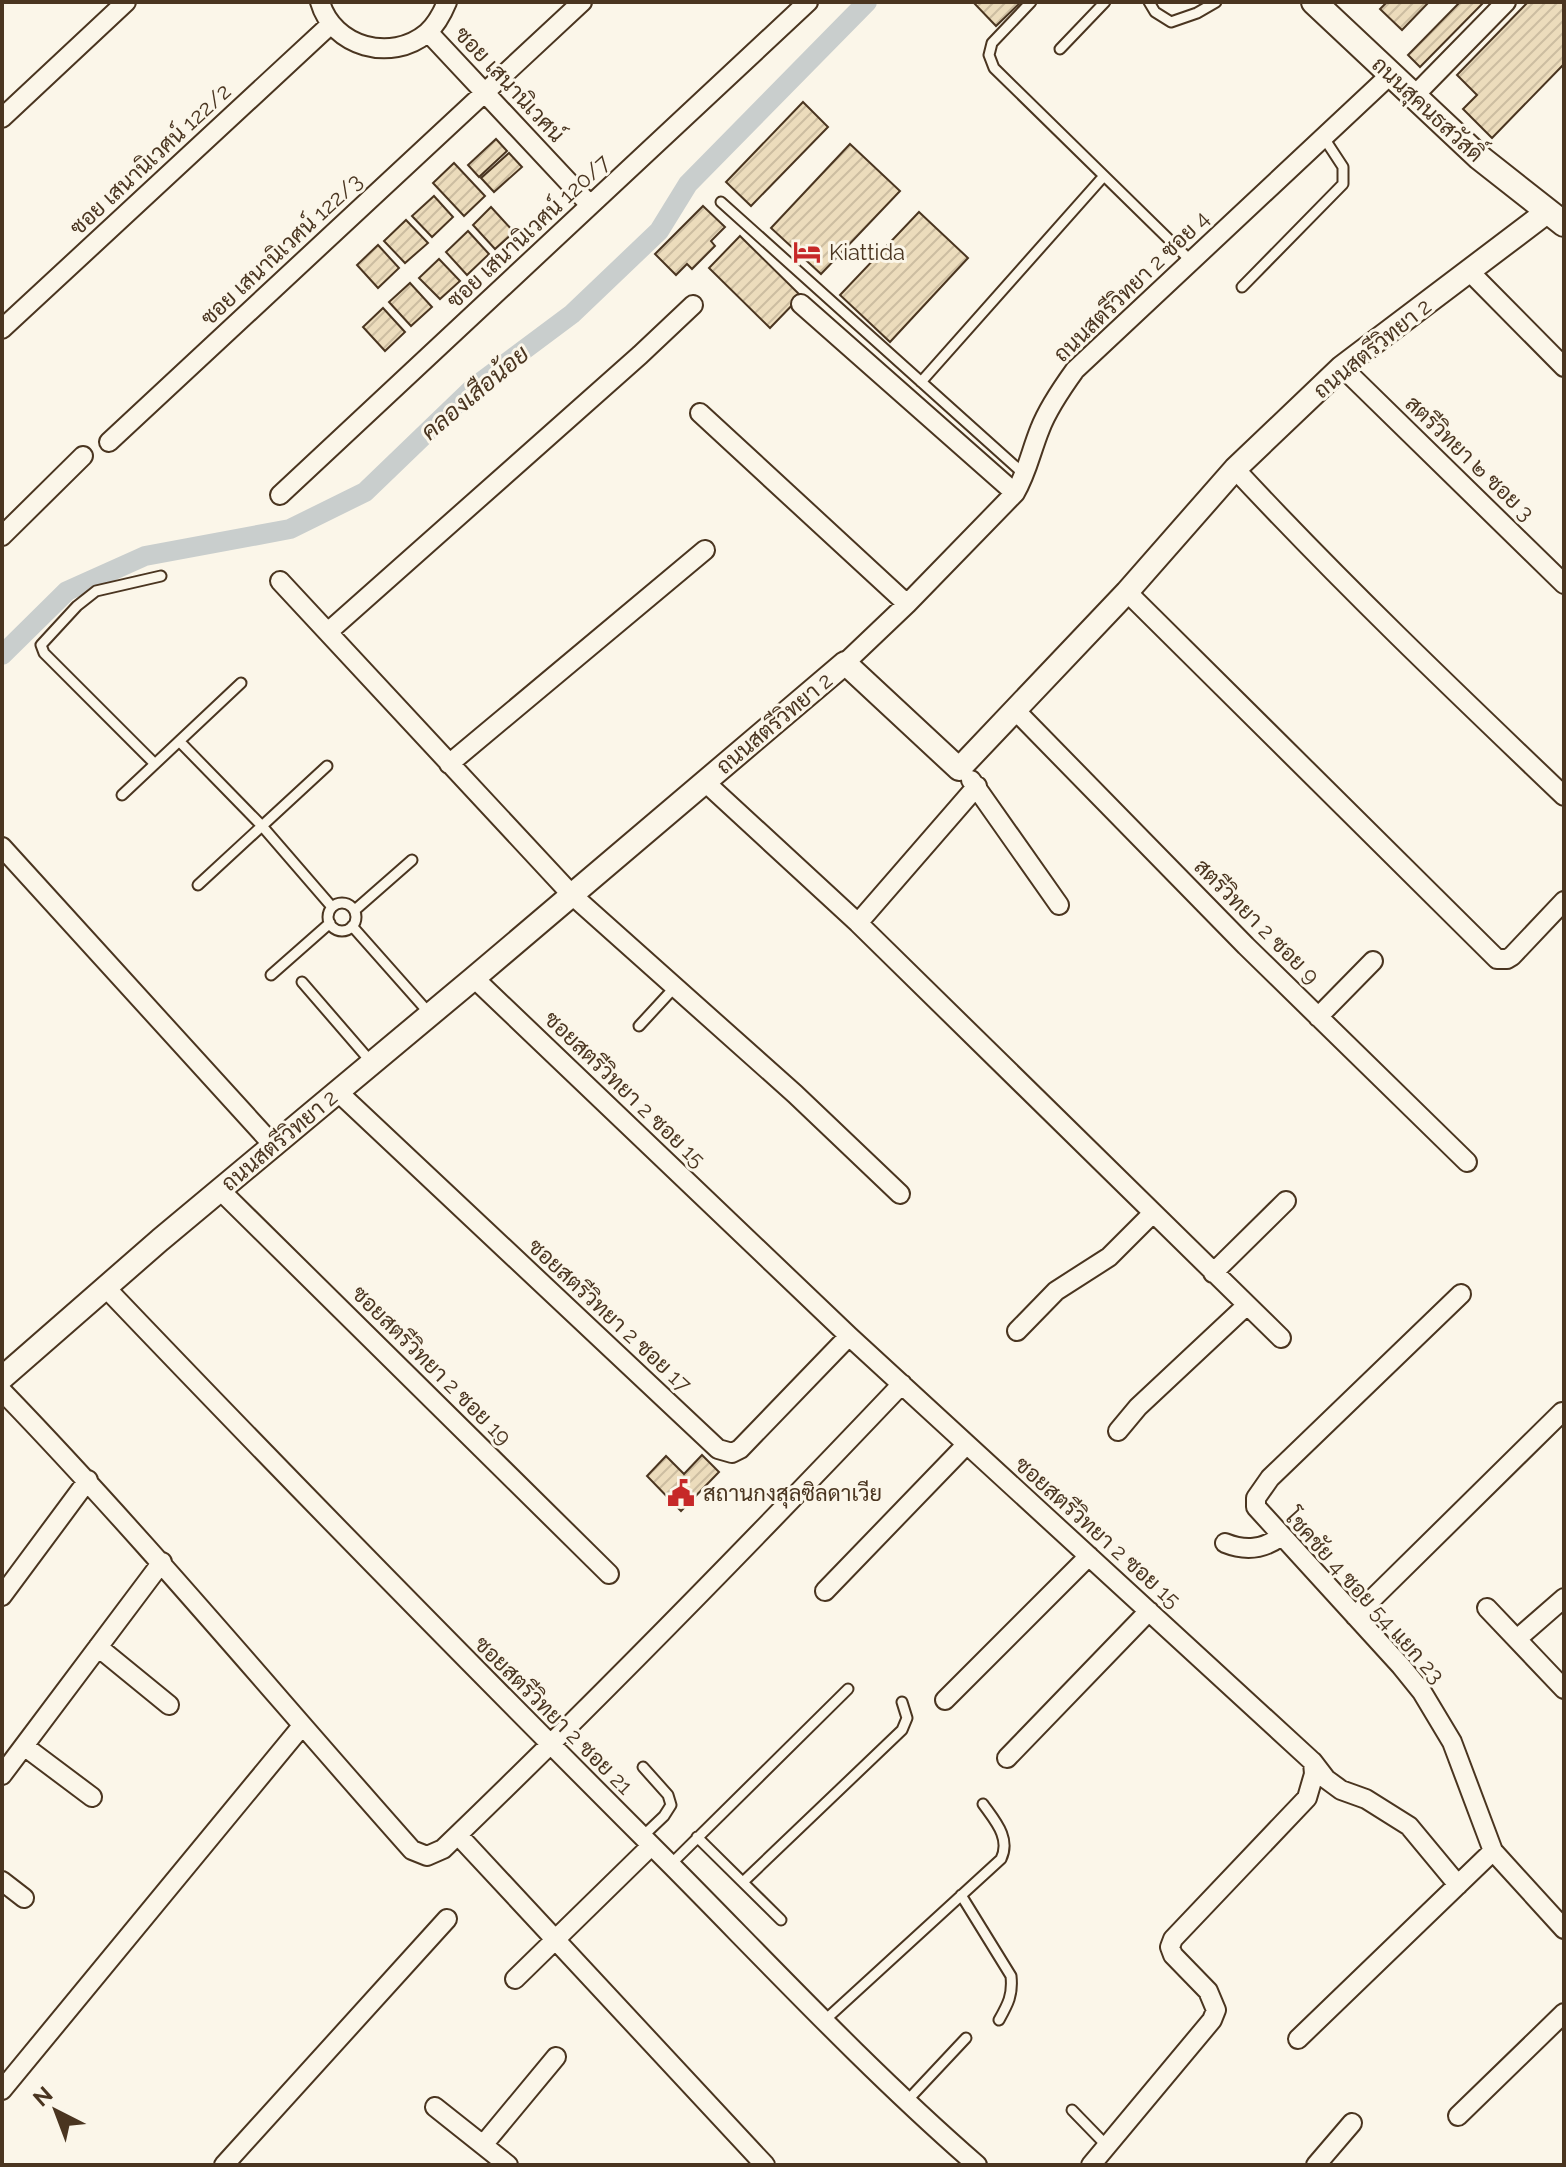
<svg xmlns="http://www.w3.org/2000/svg" width="1566" height="2167" viewBox="0 0 1566 2167" font-family="Raleway,Sarabun,sans-serif">
  <style>
    .lines { fill: none; stroke-linecap: round; stroke-linejoin: round }
    .canal { stroke: #c9cecd; stroke-width: 20 }
    .building { fill: url(#building-hatch); stroke: #4a3520; stroke-width: 2 }
    .service-casing { stroke: #4a3520; stroke-width: 13 }
    .minor-casing { stroke: #4a3520; stroke-width: 22 }
    .tertiary-casing { stroke: #4a3520; stroke-width: 26 }
    .secondary-casing { stroke: #4a3520; stroke-width: 28 }
    .service { stroke: #fbf6e9; stroke-width: 9 }
    .minor { stroke: #fbf6e9; stroke-width: 18 }
    .tertiary { stroke: #fbf6e9; stroke-width: 22 }
    .secondary { stroke: #fbf6e9; stroke-width: 24 }
    .labels { text-anchor: middle; stroke-width: 6; stroke-linejoin: round; paint-order: stroke }
    .street-label { font-size: 22px; fill: #4a3520; stroke: #fbf6e9 }
    .poi-label { font-size: 22px; fill: #4a3520; stroke: #fbf6e9; text-anchor: start }
    .water-label { font-size: 24px; font-style: italic; fill: #4a3520; stroke: #fbf6e9 }
  </style>
  <defs>
    <pattern id="building-hatch" width="6" height="6" patternUnits="userSpaceOnUse" patternTransform="scale(2)"><rect width="6" height="6" fill="#ecdcbc"/><path d="M-1 1l2-2M0 6l6-6M5 7l2-2" fill="none" stroke="#ccbda1"/></pattern>
  </defs>
  <rect width="100%" height="100%" fill="#fbf6e9"/>
  <g class="lines">
    <path class="canal" d="M 2,655 L 67,591 L 145,556 L 290,529 L 365,492 L 473,388 L 572,314 L 659,231 L 688,184 L 867,2"/>
  </g>
  <path class="building" d="M 973,2 L 1021,2 L 996,26 Z
    M 1387,2 L 1429,2 L 1402,30 L 1380,9 Z
    M 1460,2 L 1484,2 L 1420,67 L 1408,55 Z
    M 1528,2 L 1564,2 L 1564,64 L 1492,138 L 1463,109 L 1477,95 L 1457,75 Z
    M 803,102 L 828,127 L 751,206 L 726,182 Z
    M 496,139 L 507,151 L 479,177 L 468,165 Z
    M 850,144 L 900,191 L 821,274 L 771,228 Z
    M 509,153 L 522,167 L 494,192 L 481,178 Z
    M 454,163 L 485,196 L 464,216 L 433,183 Z
    M 434,196 L 453,217 L 432,237 L 412,216 Z
    M 703,206 L 725,227 L 711,241 L 715,246 L 692,269 L 687,264 L 676,275 L 655,254 Z
    M 491,207 L 514,232 L 495,249 L 473,225 Z
    M 919,212 L 968,258 L 890,342 L 840,295 Z
    M 406,220 L 428,243 L 405,263 L 384,241 Z
    M 468,231 L 489,254 L 467,275 L 446,252 Z
    M 740,236 L 801,296 L 770,328 L 709,268 Z
    M 378,245 L 399,268 L 378,288 L 357,265 Z
    M 439,259 L 460,281 L 440,299 L 419,278 Z
    M 410,283 L 432,307 L 411,326 L 389,302 Z
    M 383,308 L 405,332 L 385,351 L 363,327 Z
    M 702,1455 L 719,1472 L 681,1511 L 647,1476 L 666,1456 L 684,1474 Z"/>
  <g class="lines">
    <g class="service-casing">
      <path id="service" d="M 1031,2 L 992,43 L 989,55 L 994,68 L 1191,261
        M 1149,2 L 1155,12 L 1171,22 L 1197,13 L 1216,2
        M 1060,49 L 1105,2
        M 721,202 L 1025,475
        M 1242,287 L 1343,184 L 1343,167 L 1324,138
        M 921,382 L 1103,177
        M 180,742 L 262,826 L 332,907
        M 155,764 L 44,653 L 41,645 L 77,606 L 96,591 L 161,576
        M 122,795 L 241,683
        M 198,885 L 327,766
        M328 917a14 14 0 1 1 28 0a14 14 0 1 1-28 0Z
        M 355,910 L 412,860
        M 352,926 L 430,1014
        M 271,975 L 330,923
        M 302,982 L 372,1063
        M 639,1026 L 674,988
        M 642,1837 L 664,1816 L 671,1805 L 668,1795 L 643,1767
        M 697,1837 L 781,1920
        M 670,1865 L 848,1689
        M 743,1882 L 902,1730 L 907,1718 L 902,1702
        M 961,1895 L 1011,1976 C 1013,1995 1008,2004 999,2020
        M 824,2021 L 1001,1859 C 1011,1838 995,1821 983,1804
        M 905,2103 L 966,2038
        M 1072,2110 L 1107,2146"/>
    </g>
    <g class="minor-casing">
      <path id="minor" d="M 320,2 C 333,47 391,63 427,33 C 437,24 442,14 447,2
        M 428,32 L 590,205
        M 1413,97 L 1506,2
        M 2,118 L 126,2
        M 1470,272 L 1564,367
        M 801,304 L 1015,493
        M 2,329 L 331,24
        M 1342,367 L 1564,584
        M 700,413 L 907,604
        M 109,442 L 582,2
        M 1235,469 C 1340,582 1452,689 1564,796
        M 280,495 L 808,2
        M 2,536 L 83,456
        M 280,581 L 572,895 L 795,1094 L 900,1194
        M 1127,592 L 1497,959 L 1507,959 L 1512,956 L 1564,901
        M 328,632 L 640,355 L 693,305
        M 845,663 L 907,604 L 1015,493 C 1027,473 1031,451 1040,429 C 1048,408 1062,388 1075,370 L 1390,75
        M 1016,711 L 1246,946 L 1467,1162
        M 449,764 L 705,550
        M 971,780 L 1059,905
        M 705,782 L 858,923 L 1281,1338
        M 2,847 L 274,1146
        M 858,923 L 977,786
        M 474,978 L 849,1336 L 1313,1762 L 1314,1774 L 1307,1798 L 1173,1939 L 1170,1947 L 1173,1955 L 1208,1991 L 1216,2010 L 1212,2020 L 1091,2165
        M 1318,1017 L 1373,961
        M 337,1091 L 718,1449 L 732,1453 L 740,1449 L 849,1336
        M 220,1190 L 609,1574
        M 1213,1273 L 1286,1201
        M 106,1288 C 292,1483 481,1675 671,1865 C 772,1967 869,2071 977,2165
        M 1461,1294 L 1270,1478 L 1256,1498 L 1256,1507 L 1401,1666 L 1422,1692 L 1452,1742 L 1493,1851 L 1564,1929
        M 1017,1331 L 1056,1291 L 1109,1257 L 1153,1213
        M 2,1391 C 145,1539 275,1696 412,1850 L 427,1856 L 443,1849 C 600,1698 752,1542 902,1384
        M 1118,1431 L 1138,1407 L 1247,1305
        M 1225,1543 C 1245,1551 1263,1550 1281,1536
        M 825,1591 L 966,1445
        M 2,1596 L 88,1480
        M 1487,1608 L 1564,1689
        M 1355,1616 L 1562,1412
        M 1517,1639 L 1564,1598
        M 98,1647 L 169,1705
        M 945,1700 L 1089,1556
        M 24,1746 L 92,1797
        M 1007,1758 L 1149,1611
        M 1313,1762 L 1326,1779 L 1341,1790 L 1366,1799 L 1409,1826 L 1458,1885
        M 2,1775 L 162,1562
        M 458,1835 L 765,2165
        M 2,1881 L 24,1898
        M 515,1979 L 651,1846
        M 1298,2039 L 1493,1851
        M 2,2090 L 302,1726
        M 435,2107 L 508,2165
        M 1458,2116 L 1564,2013
        M 483,2145 L 556,2057
        M 224,2165 L 447,1919
        M 1316,2165 L 1352,2123"/>
    </g>
    <g class="tertiary-casing">
      <path id="tertiary" d="M 2,1378 L 160,1240 L 474,978 L 845,663 L 959,769 L 1127,592 L 1235,469 L 1342,367 L 1547,212"/>
    </g>
    <g class="secondary-casing">
      <path id="secondary" d="M 1314,2 L 1479,157 L 1564,224"/>
    </g>
    <use href="#service" class="service"/>
    <use href="#minor" class="minor"/>
    <use href="#tertiary" class="tertiary"/>
    <use href="#secondary" class="secondary"/>
  </g>
  <defs>
    <g id="hotel-bare" transform="scale(2.16)"><path d="M-6-4.5h1.5V1H6V5H4.5V3h-9V5H-6ZM-4 0a1.8 1.8 0 1 1 3.6 0ZM.5 0V-2.5h3Q6-2.5 6 0Z" fill="#c62828" stroke="#fbf6e9" stroke-width="2.5" paint-order="stroke"/></g>
    <g id="civic-bare" transform="scale(2.16)"><path d="M-.6-6.5H3V-4.5H.6V-3L4-1V1h2V6H-6V1h2V-1L-.6-3ZM-1.2 2.5V6h2.4V2.5Z" fill="#c62828" stroke="#fbf6e9" stroke-width="2.5" paint-order="stroke"/></g>
  </defs>
  <g fill-rule="evenodd">
    <use href="#hotel-bare" x="807" y="252"/>
    <use href="#civic-bare" x="681" y="1493"/>
  </g>
  <g class="labels">
    <g class="street-label">
      <text transform="translate(510 84) rotate(47)" y="8">ซอย เสนานิเวศน์</text>
      <text transform="translate(1428 109) rotate(43)" y="8">ถนนสุคนธสวัสดิ์</text>
      <text transform="translate(150 159) rotate(-43)" y="8">ซอย เสนานิเวศน์ 122/2</text>
      <text transform="translate(528 231) rotate(-43)" y="8">ซอย เสนานิเวศน์ 120/7</text>
      <text transform="translate(281 249) rotate(-43)" y="8">ซอย เสนานิเวศน์ 122/3</text>
      <text transform="translate(1131 286) rotate(-44)" y="8">ถนนสตรีวิทยา 2 ซอย 4</text>
      <text transform="translate(1372 348) rotate(-39)" y="8">ถนนสตรีวิทยา 2</text>
      <text transform="translate(1470 458) rotate(44)" y="8">สตรีวิทยา ๒ ซอย 3</text>
      <text transform="translate(774 723) rotate(-40)" y="8">ถนนสตรีวิทยา 2</text>
      <text transform="translate(1257 921) rotate(45)" y="8">สตรีวิทยา 2 ซอย 9</text>
      <text transform="translate(625 1089) rotate(44)" y="8">ซอยสตรีวิทยา 2 ซอย 15</text>
      <text transform="translate(279 1140) rotate(-40)" y="8">ถนนสตรีวิทยา 2</text>
      <text transform="translate(610 1315) rotate(43)" y="8">ซอยสตรีวิทยา 2 ซอย 17</text>
      <text transform="translate(432 1365) rotate(45)" y="8">ซอยสตรีวิทยา 2 ซอย 19</text>
      <text transform="translate(1098 1532) rotate(42)" y="8">ซอยสตรีวิทยา 2 ซอย 15</text>
      <text transform="translate(1365 1596) rotate(48)" y="8">โชคชัย 4 ซอย 54 แยก 23</text>
      <text transform="translate(554 1715) rotate(45)" y="8">ซอยสตรีวิทยา 2 ซอย 21</text>
    </g>
    <g class="poi-label">
      <text x="829" y="260">Kiattida</text>
      <text x="703" y="1501">สถานกงสุลซิลดาเวีย</text>
    </g>
    <g class="water-label">
      <text transform="translate(475 393) rotate(-40)" y="8">คลองเสือน้อย</text>
    </g>
  </g>
  <rect width="1566" height="2167" fill="none" stroke="#4a3520" stroke-width="8"/>
  <g transform="translate(56 2111) rotate(318)" stroke="#fbf6e9" stroke-width="6" paint-order="stroke">
  <path d="M0-6L14 30L0 20L-14 30Z" fill="#4a3520"/>
  <text y="-12" font-size="22" font-weight="bold" text-anchor="middle" fill="#4a3520">N</text>
  </g>
</svg>
